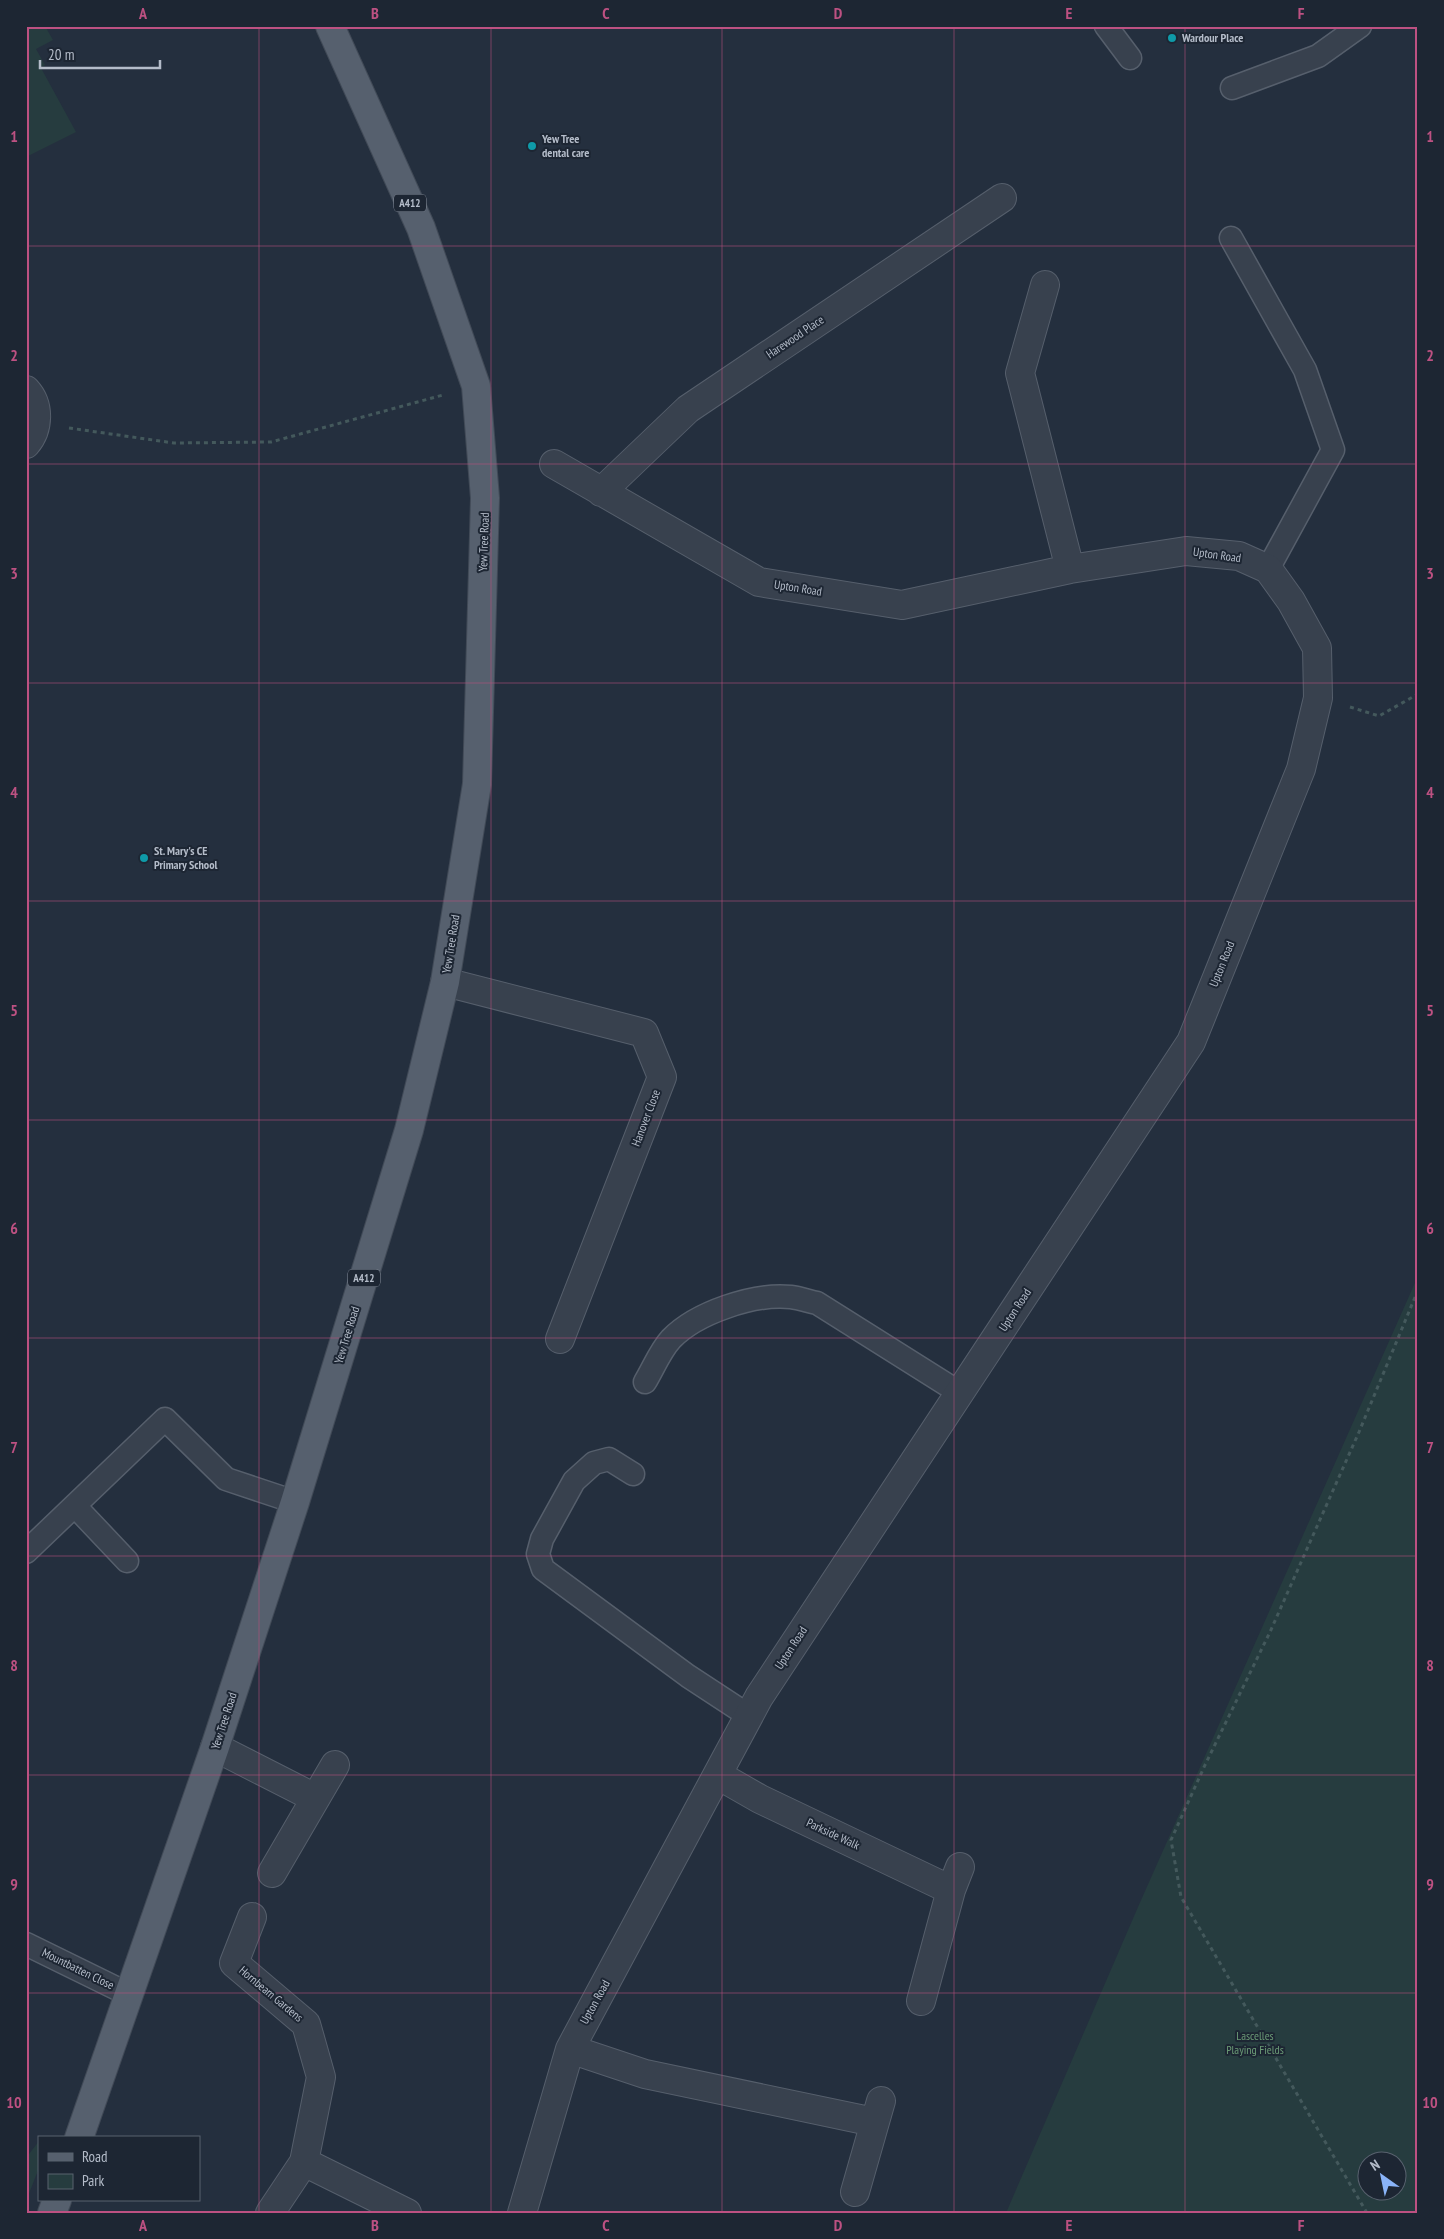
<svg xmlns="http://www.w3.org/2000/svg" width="1444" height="2239" viewBox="0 0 1444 2239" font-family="'PT Sans Narrow',sans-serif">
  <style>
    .green { fill: #263c3f; fill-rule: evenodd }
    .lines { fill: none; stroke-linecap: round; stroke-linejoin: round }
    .lane-casing { stroke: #565f6c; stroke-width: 25 }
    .street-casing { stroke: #565f6c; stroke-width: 30 }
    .primary-casing { stroke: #414a57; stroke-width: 30 }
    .path { stroke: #44595c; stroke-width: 3; stroke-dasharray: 4 4; stroke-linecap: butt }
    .lane { stroke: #38414e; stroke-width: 22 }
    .street { stroke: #38414e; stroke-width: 28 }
    .primary { stroke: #56606e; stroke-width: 28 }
    .grid { fill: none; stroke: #bd5182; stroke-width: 1; stroke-opacity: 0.55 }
    .culture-dot { fill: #0f9aa8; stroke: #1d2633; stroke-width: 2 }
    .labels { text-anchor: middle; stroke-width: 4; stroke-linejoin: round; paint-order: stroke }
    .shield { fill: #1d2633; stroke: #878f9c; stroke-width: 1 }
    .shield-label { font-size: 11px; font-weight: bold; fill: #b4bcc9 }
    .poi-label { font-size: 12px; font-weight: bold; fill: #b4bcc9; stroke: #1d2633; text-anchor: start }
    .street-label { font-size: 12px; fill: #b4bcc9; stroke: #1d2633 }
    .park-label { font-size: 12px; fill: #6b9a76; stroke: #1d2633 }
    .neatline { fill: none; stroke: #bd5182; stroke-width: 2 }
    .grid-label { font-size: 16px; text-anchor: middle; font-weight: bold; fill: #bd5182 }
  </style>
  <rect width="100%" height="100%" fill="#242f3e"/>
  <path class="green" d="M 26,26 L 45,26 L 53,40 L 36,49 L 45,65 L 41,68 L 76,132 L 26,157 Z
    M 1418,1276 L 1418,2213 L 1006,2213 L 1138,1907 ZM 1366,2162 L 1396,2162 L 1396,2192 L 1366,2192 Z
    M 39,2141 L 39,2168 L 26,2201 L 26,2158 Z"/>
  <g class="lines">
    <g class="lane-casing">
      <path id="lane" d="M 1106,26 L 1130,58
        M 1232,88 L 1318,56 L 1360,26
        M 1231,238 L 1305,370 L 1333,450 L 1268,569
        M 645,1382 C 653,1369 660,1351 671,1339 C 696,1313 754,1293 791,1297 C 799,1298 808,1301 817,1303 L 960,1393
        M 633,1474 L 609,1459 L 594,1463 L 574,1481 L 542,1539 L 538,1554 L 543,1569 L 688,1676 L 749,1716
        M 75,1506 L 127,1561
        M 26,1552 L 165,1419 L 226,1479 L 295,1502
        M 26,1944 L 130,1995"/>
    </g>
    <g class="street-casing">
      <path id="street" d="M 1045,285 L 1020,373 L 1070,569
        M 26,390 C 40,405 39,429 26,444
        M 601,492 L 688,409 L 1002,198
        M 445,982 L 644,1033 L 662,1077 L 560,1339
        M 215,1747 L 315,1798
        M 718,1775 L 760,1799 L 951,1890
        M 272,1873 L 335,1765
        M 252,1917 L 234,1963 L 306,2024 L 321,2077 L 304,2162 L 270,2213
        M 921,2001 L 951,1890 L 960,1867
        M 570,2049 L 645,2074 L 874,2122
        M 304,2162 L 407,2213
        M 855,2192 L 881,2101
        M 522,2213 L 570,2049 L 759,1697 L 1191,1042 L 1301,769 L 1318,698 L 1317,648 L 1291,601 L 1268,569 L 1239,556 L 1186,551 L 1070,569 L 902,605 L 759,582 L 554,464"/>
    </g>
    <g class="primary-casing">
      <path id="primary" d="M 79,2138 L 215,1747 L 295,1502 L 409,1130 L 445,982 L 477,784 L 485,498 L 476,386 L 421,228 L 330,26
        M 52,2213 L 57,2200"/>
    </g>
    <path class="path" d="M 69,428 L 174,443 L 271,442 L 443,395
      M 1350,707 L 1379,716 L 1418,694
      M 1367,2213 L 1181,1897 L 1171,1840 L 1205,1765 L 1270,1632 L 1359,1432 L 1418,1290"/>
    <use href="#lane" class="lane"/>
    <use href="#street" class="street"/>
    <use href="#primary" class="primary"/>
  </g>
  <path class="grid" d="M 259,26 L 259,2213M 491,26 L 491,2213M 722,26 L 722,2213M 954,26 L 954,2213M 1185,26 L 1185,2213M 26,246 L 1418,246M 26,464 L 1418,464M 26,683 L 1418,683M 26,901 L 1418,901M 26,1120 L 1418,1120M 26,1338 L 1418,1338M 26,1556 L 1418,1556M 26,1775 L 1418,1775M 26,1993 L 1418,1993"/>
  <g class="culture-dot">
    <circle cx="1172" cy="38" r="5"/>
    <circle cx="532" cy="146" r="5"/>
    <circle cx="144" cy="858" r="5"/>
  </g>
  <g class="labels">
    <g class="shield">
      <rect x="394" y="194.5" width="32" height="17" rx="4"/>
      <rect x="348" y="1269.5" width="32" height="17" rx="4"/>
    </g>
    <g class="shield-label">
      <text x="410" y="207">A412</text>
      <text x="364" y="1282">A412</text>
    </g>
    <g class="poi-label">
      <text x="1182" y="42">Wardour Place</text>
      <text x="542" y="143">Yew Tree<tspan x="542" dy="14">dental care</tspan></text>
      <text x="154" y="855">St. Mary's CE<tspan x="154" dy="14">Primary School</tspan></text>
    </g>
    <g class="street-label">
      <text transform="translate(795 337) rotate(-34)" y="4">Harewood Place</text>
      <text transform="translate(484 542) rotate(-88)" y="4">Yew Tree Road</text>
      <text transform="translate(1217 555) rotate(8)" y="4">Upton Road</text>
      <text transform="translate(798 588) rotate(9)" y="4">Upton Road</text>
      <text transform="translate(451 944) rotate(-81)" y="4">Yew Tree Road</text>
      <text transform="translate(1222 964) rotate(-68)" y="4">Upton Road</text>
      <text transform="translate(646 1118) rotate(-69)" y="4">Hanover Close</text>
      <text transform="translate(1015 1310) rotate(-57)" y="4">Upton Road</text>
      <text transform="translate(347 1335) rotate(-73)" y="4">Yew Tree Road</text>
      <text transform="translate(791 1648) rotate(-57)" y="4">Upton Road</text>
      <text transform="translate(224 1721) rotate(-72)" y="4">Yew Tree Road</text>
      <text transform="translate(833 1834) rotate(25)" y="4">Parkside Walk</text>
      <text transform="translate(78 1969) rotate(26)" y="4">Mountbatten Close</text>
      <text transform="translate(271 1994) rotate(40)" y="4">Hornbeam Gardens</text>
      <text transform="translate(595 2002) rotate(-61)" y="4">Upton Road</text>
    </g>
    <g class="park-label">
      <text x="1255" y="2040">Lascelles<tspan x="1255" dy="14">Playing Fields</tspan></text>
    </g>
  </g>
  <rect width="1444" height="2239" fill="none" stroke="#1d2633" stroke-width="55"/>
  <rect x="38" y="2136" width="162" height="65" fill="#1d2633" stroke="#59626f"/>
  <rect x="48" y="2153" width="25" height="8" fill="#56606e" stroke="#59626f"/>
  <text x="82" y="2162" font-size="15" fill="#b4bcc9">Road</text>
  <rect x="48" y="2174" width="25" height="15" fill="#263c3f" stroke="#59626f"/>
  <text x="82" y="2186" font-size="15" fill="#b4bcc9">Park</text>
  <g transform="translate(1382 2176) rotate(327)"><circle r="24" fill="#1d2633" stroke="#59626f"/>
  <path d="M0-4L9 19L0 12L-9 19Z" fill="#8ab4f8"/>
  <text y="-8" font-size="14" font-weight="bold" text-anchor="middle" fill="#b4bcc9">N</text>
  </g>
  <path d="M40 60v8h120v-8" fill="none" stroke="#b4bcc9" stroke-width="2.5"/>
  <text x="48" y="60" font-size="15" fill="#b4bcc9" stroke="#1d2633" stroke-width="4" paint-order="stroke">20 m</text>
  <rect x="28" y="28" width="1388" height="2184" class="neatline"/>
  <g class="grid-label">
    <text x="143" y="19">A</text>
    <text x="375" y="19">B</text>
    <text x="606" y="19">C</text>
    <text x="838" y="19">D</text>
    <text x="1069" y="19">E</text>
    <text x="1301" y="19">F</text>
    <text x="14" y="142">1</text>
    <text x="1430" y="142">1</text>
    <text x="14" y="361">2</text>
    <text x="1430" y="361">2</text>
    <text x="14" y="579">3</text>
    <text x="1430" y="579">3</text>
    <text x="14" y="798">4</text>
    <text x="1430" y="798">4</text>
    <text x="14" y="1016">5</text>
    <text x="1430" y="1016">5</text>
    <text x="14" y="1234">6</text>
    <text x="1430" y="1234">6</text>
    <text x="14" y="1453">7</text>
    <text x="1430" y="1453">7</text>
    <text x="14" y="1671">8</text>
    <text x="1430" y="1671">8</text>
    <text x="14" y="1890">9</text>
    <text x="1430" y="1890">9</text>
    <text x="14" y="2108">10</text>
    <text x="1430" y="2108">10</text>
    <text x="143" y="2231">A</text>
    <text x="375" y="2231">B</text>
    <text x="606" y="2231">C</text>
    <text x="838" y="2231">D</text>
    <text x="1069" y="2231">E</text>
    <text x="1301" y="2231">F</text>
  </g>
</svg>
